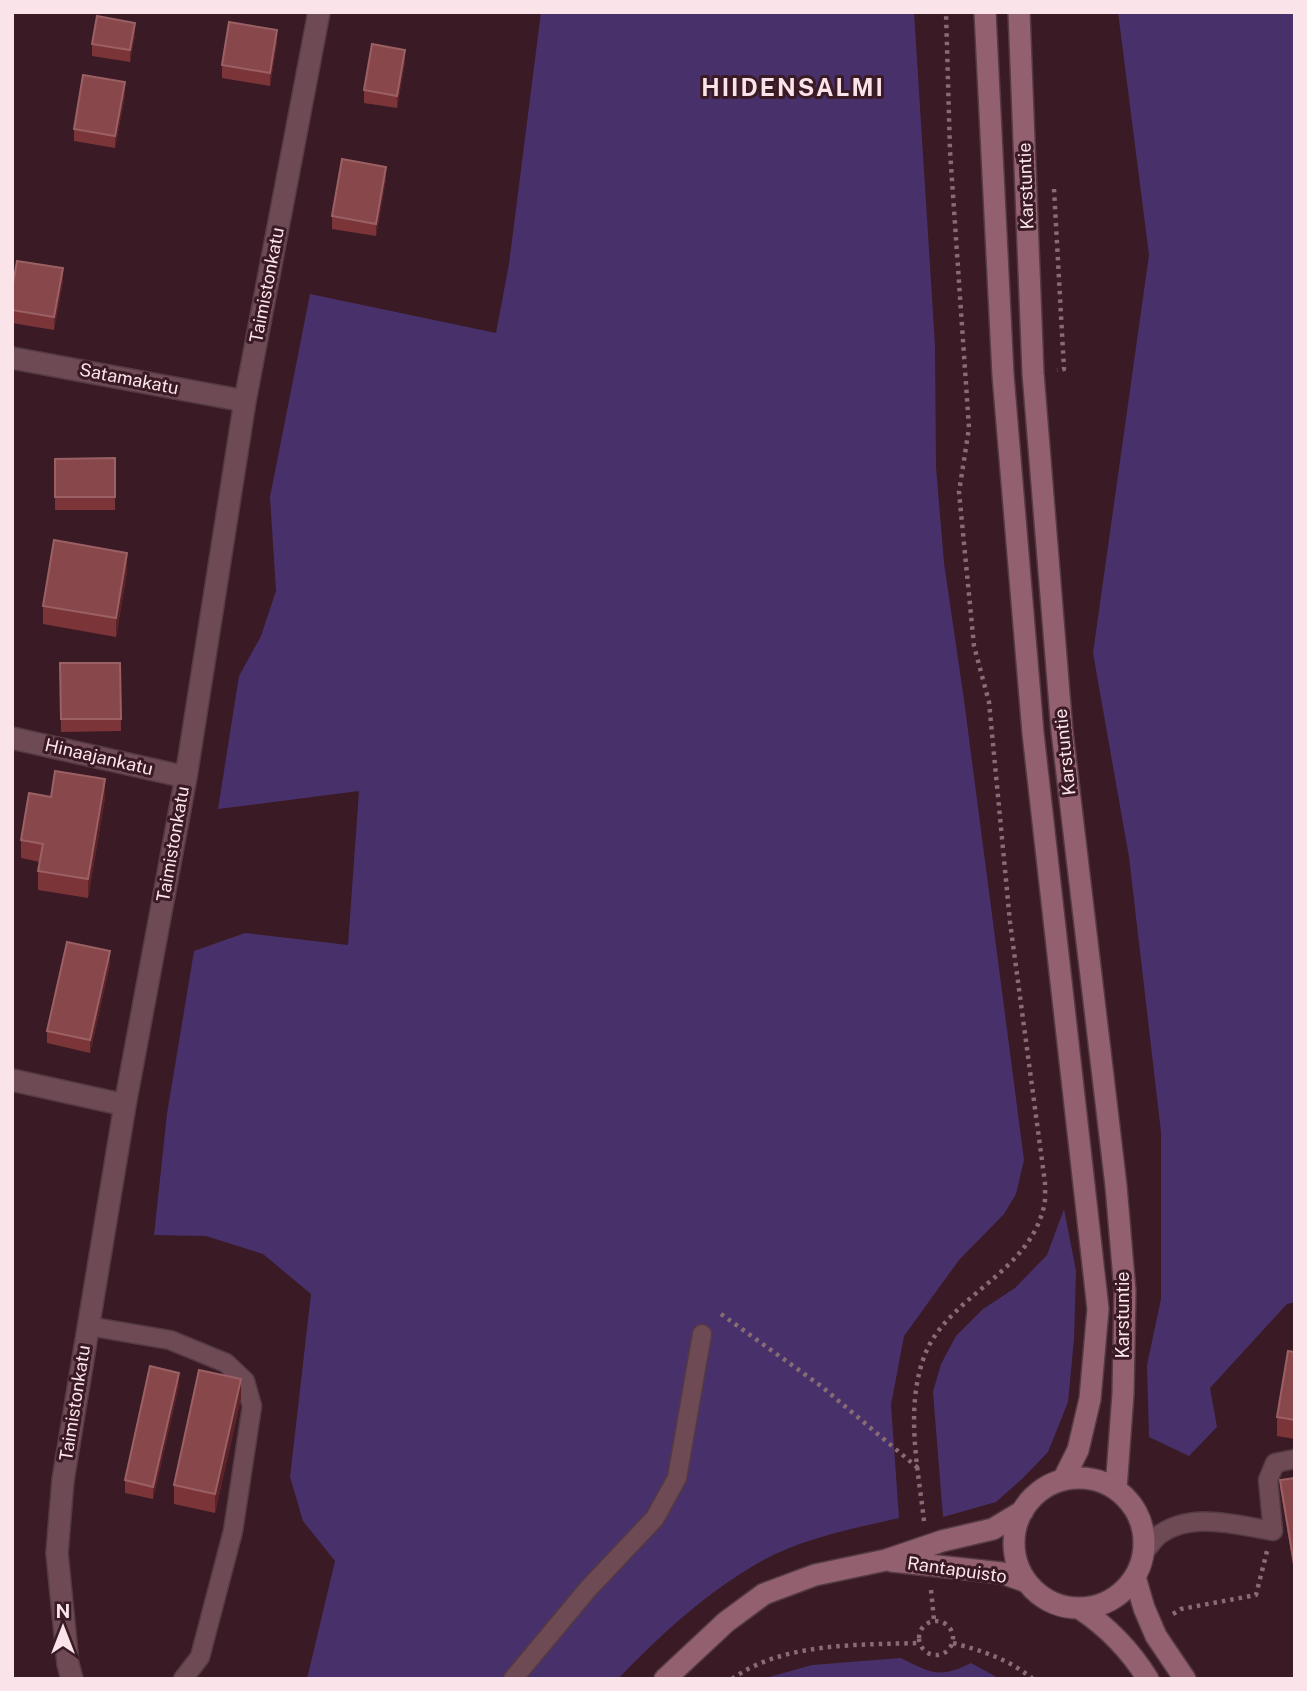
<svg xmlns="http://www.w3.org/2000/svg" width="1307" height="1691" viewBox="0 0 1307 1691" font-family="'Public Sans',sans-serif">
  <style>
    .green { fill: #48316a }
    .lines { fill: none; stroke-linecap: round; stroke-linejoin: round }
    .lane-casing { stroke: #543a43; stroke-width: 21 }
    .street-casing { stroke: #543a43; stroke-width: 24 }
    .secondary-casing { stroke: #543a43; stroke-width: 24 }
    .path { stroke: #886c74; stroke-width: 4.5; stroke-dasharray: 3.5 5; stroke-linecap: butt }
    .lane { stroke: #6e4a55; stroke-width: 18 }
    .street { stroke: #6e4a55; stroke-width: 21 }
    .secondary { stroke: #93606f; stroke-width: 21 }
    .wall { fill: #7b3538 }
    .shaded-wall { fill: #5b2228 }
    .building { fill: #88484b; stroke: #9a6064; stroke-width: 2 }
    .labels { text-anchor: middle; stroke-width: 6; stroke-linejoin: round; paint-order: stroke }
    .street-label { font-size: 18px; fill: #fae4e9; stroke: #3a1a24 }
    .district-label { font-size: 24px; font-weight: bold; letter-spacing: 2px; fill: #fae4e9; stroke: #3a1a24 }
  </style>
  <rect width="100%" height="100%" fill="#3a1a24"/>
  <path class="green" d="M 541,12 L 914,12 L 935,345 L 936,467 L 944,563 L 964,700 L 1024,1160 L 1016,1194 L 1004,1214 L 959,1260 L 904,1336 L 891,1405 L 899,1518 C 852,1529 802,1538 760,1562 C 707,1592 660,1635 618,1679 L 307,1679 L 335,1561 L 303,1521 L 290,1477 L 311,1294 L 263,1254 L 206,1236 L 154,1235 L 167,1114 L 194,951 L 245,933 L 348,945 L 359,791 L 218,809 L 239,676 L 261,636 L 276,591 L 270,497 L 310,294 L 496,333 L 509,264 Z
    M 1118,12 L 1295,12 L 1295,1302 L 1287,1304 L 1210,1388 L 1217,1427 L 1189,1456 L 1149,1437 L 1147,1365 L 1161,1299 L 1161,1132 L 1129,857 L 1093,653 L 1149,255 Z
    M 1064,1209 L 1076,1271 L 1074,1339 L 1068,1402 L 1048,1452 L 1023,1478 L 996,1502 L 943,1517 L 933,1392 L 941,1364 L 956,1336 L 983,1309 L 1015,1288 L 1047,1255 Z
    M 901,1658 C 931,1673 939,1679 971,1663 L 1000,1679 L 762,1679 L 812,1665 Z"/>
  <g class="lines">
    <g class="lane-casing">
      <path id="lane" d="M 88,1326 L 170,1340 L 226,1363 L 245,1381 L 252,1406 L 233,1531 L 200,1657 L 183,1679
        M 1144,1552 C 1149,1547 1153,1540 1159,1535 C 1191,1511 1237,1525 1273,1531 L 1268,1480 L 1275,1463 L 1295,1459
        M 513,1679 L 588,1589 L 655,1518 L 677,1478 L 702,1334"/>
    </g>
    <g class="street-casing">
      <path id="street" d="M 12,358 L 245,401
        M 12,738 L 186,777
        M 12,1080 L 125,1105
        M 72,1679 L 68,1664 L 57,1553 L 63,1480 L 125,1105 L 186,777 L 245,401 L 319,12"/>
    </g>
    <g class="secondary-casing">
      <path id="secondary" d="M 985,12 L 1003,375 L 1033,733 L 1098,1309 L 1090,1399 L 1078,1450 L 1063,1480
        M 1019,12 L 1033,373 L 1062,731 L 1116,1186 L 1125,1291 L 1123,1394 L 1116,1489
        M1014 1543a65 65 0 1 1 130 0a65 65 0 1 1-130 0Z
        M 891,1561 L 1002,1573 L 1027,1582
        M 1135,1577 L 1144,1608 L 1156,1636 L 1185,1679
        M 1079,1608 C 1108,1627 1130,1650 1148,1679
        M 665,1679 L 726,1622 L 764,1594 L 815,1575 L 886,1560 L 942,1541 L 993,1529 L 1023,1511"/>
    </g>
    <path class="path" d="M 1054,189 L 1064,369 L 1057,370
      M 721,1314 L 821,1386 L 918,1468
      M 924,1521 C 918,1468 905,1409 924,1357 C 945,1298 1026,1275 1043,1210 C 1046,1202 1045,1191 1045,1183 L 1010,922 L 989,702 L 974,646 L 959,492 L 969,428 L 950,151 L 946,12
      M 931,1590 L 934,1620
      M 1173,1614 L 1181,1609 L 1256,1595 L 1267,1551
      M919 1638a17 17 0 1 1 34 0a17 17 0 1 1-34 0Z
      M 953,1643 C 983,1651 1008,1659 1033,1679
      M 732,1679 C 783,1642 859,1645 919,1643"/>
    <use href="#lane" class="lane"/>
    <use href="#street" class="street"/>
    <use href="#secondary" class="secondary"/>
  </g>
  <path class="wall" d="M 135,35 L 130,62 L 92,56 L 92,44 Z
    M 277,42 L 270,86 L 222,78 L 222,65 Z
    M 405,62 L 397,108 L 364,103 L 364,90 Z
    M 125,95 L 115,148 L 74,141 L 74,129 Z
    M 386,179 L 376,236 L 332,229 L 332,216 Z
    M 63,281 L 54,330 L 12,323 L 12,289 Z
    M 115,458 L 115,510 L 55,510 L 55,459 Z
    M 127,571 L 116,637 L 43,624 L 43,606 Z
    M 60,663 L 120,663 L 121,731 L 61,732 Z
    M 51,797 L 105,798 L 88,898 L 38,890 L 38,871 L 40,862 L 21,858 L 21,840 Z
    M 110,964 L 90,1053 L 47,1043 L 47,1031 Z
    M 1295,1352 L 1295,1439 L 1277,1436 L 1277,1417 Z
    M 179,1385 L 153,1499 L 125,1493 L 125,1480 Z
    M 241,1398 L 215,1513 L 174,1504 L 174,1485 Z
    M 1295,1478 L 1295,1576 L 1280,1487 L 1280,1480 Z"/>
  <path class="shaded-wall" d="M 135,23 L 135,35 L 130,62 L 130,50 Z
    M 277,30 L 277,42 L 270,86 L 270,73 Z
    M 405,50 L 405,62 L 397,108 L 397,96 Z
    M 125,82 L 125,95 L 115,148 L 115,136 Z
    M 386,167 L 386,179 L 376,236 L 376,224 Z
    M 63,268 L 63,281 L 54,330 L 54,317 Z
    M 127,553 L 127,571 L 116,637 L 116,618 Z
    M 105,779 L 105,798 L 88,898 L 88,879 Z
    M 110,951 L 110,964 L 90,1053 L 90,1040 Z
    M 179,1373 L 179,1385 L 153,1499 L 153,1487 Z
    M 241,1379 L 241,1398 L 215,1513 L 215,1494 Z"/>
  <path class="building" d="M 97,16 L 135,23 L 130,50 L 92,44 Z
    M 229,22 L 277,30 L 270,73 L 222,65 Z
    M 372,44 L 405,50 L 397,96 L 364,90 Z
    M 83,75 L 125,82 L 115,136 L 74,129 Z
    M 342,159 L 386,167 L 376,224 L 332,216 Z
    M 17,261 L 63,268 L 54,317 L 12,310 L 12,289 Z
    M 115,458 L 115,497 L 55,497 L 55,459 Z
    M 54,540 L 127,553 L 116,618 L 43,606 Z
    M 60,663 L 120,663 L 121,719 L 61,719 Z
    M 55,771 L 105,779 L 88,879 L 38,871 L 43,844 L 21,840 L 29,793 L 51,797 Z
    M 67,942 L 110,951 L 90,1040 L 47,1031 Z
    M 1288,1351 L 1295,1352 L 1295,1420 L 1277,1417 Z
    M 150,1366 L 179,1373 L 153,1487 L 125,1480 Z
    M 199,1370 L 241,1379 L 215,1494 L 174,1485 Z
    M 1295,1478 L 1295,1570 L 1280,1480 Z"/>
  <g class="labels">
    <g class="street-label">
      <text transform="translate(1026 186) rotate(-92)" y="6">Karstuntie</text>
      <text transform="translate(267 285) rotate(-79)" y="6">Taimistonkatu</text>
      <text transform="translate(129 379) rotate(11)" y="6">Satamakatu</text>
      <text transform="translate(1065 752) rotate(-96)" y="6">Karstuntie</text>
      <text transform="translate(99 757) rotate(13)" y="6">Hinaajankatu</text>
      <text transform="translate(173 844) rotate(-80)" y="6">Taimistonkatu</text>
      <text transform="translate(1123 1315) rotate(-90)" y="6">Karstuntie</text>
      <text transform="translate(75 1403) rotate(-81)" y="6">Taimistonkatu</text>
      <text transform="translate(957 1570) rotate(8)" y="6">Rantapuisto</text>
    </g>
    <g class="district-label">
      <text x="793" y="96">HIIDENSALMI</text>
    </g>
  </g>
  <rect width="1307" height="1691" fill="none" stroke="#fae4e9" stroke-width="28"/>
  <g transform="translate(63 1628)" stroke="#3a1a24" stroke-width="5" paint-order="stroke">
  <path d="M0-5L12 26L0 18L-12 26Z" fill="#fae4e9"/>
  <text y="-10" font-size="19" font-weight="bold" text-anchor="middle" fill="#fae4e9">N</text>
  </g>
</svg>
